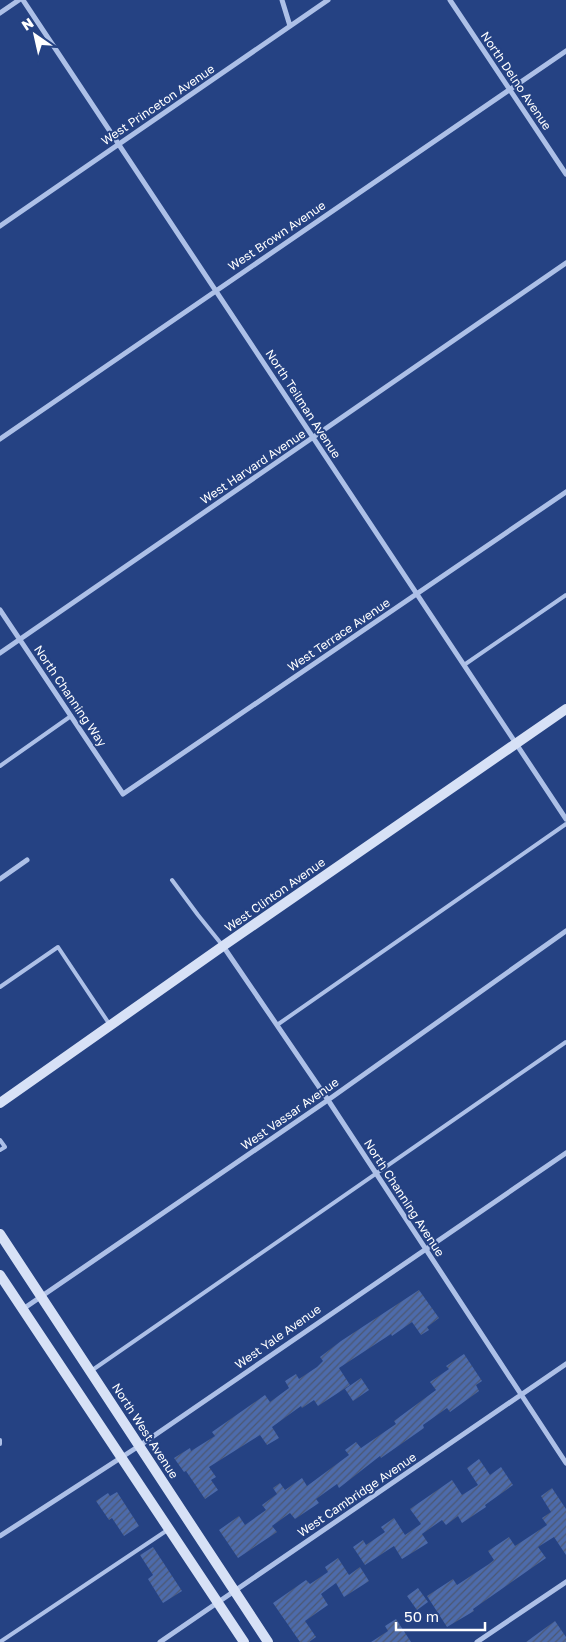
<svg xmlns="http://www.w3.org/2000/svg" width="566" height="1642" viewBox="0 0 566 1642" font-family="'Golos Text',sans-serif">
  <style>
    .building { fill: url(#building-hatch) }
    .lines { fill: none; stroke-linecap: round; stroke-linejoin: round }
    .service { stroke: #adc0e7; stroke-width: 4 }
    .minor { stroke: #adc0e7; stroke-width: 5 }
    .secondary { stroke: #d7e1f6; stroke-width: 10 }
    .labels { text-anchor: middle; stroke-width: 4; stroke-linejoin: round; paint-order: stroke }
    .street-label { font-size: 12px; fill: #fff; stroke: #254283 }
  </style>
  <defs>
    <pattern id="building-hatch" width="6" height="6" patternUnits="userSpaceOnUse" patternTransform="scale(1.25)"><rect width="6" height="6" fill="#4d6bab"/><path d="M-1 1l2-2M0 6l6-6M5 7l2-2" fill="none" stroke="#4c5872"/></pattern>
  </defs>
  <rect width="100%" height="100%" fill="#254283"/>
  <path class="building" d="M 419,1290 L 439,1318 L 427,1327 L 429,1330 L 421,1335 L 412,1322 L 392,1336 L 391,1334 L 339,1368 L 350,1385 L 318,1406 L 314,1400 L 302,1408 L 301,1406 L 272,1427 L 279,1438 L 267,1445 L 260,1435 L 209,1467 L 216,1477 L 211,1480 L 218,1490 L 205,1499 L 186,1471 L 184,1472 L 174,1458 L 190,1448 L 191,1451 L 215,1436 L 212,1432 L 265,1395 L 270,1402 L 289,1388 L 285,1381 L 296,1374 L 299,1379 L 317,1367 L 323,1361 L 320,1357 L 341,1341 Z
    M 464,1354 L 482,1381 L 476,1385 L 479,1391 L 450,1412 L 447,1408 L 423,1425 L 424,1428 L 381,1458 L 380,1456 L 339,1488 L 337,1484 L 316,1499 L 319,1503 L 295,1519 L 290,1513 L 272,1526 L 277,1532 L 238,1558 L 219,1530 L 239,1516 L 245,1525 L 266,1510 L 262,1505 L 277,1494 L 273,1488 L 280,1483 L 285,1490 L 302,1478 L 307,1486 L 349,1455 L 345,1450 L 356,1442 L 361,1448 L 396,1424 L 394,1421 L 436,1390 L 430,1382 L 449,1369 L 446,1366 Z
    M 361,1378 L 369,1390 L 353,1401 L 345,1389 Z
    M 479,1459 L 490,1475 L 501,1467 L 513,1485 L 485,1505 L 486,1507 L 462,1523 L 458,1516 L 446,1525 L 442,1520 L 422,1534 L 428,1543 L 402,1559 L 394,1546 L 365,1565 L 353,1547 L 363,1540 L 366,1545 L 385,1532 L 381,1527 L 394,1518 L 405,1535 L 421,1524 L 410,1509 L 452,1480 L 462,1495 L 478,1485 L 467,1468 Z
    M 552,1488 L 566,1509 L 566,1555 L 554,1537 L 538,1547 L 546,1558 L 473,1609 L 474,1611 L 447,1627 L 427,1596 L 453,1579 L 457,1585 L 489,1564 L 494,1560 L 488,1551 L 509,1537 L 515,1546 L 547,1525 L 542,1518 L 551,1512 L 541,1496 Z
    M 117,1492 L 139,1526 L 124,1536 L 112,1518 L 109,1520 L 96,1501 L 108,1493 L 110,1496 Z
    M 153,1547 L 182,1591 L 163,1603 L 148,1579 L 153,1575 L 140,1555 Z
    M 338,1558 L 349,1575 L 360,1567 L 369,1581 L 344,1597 L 336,1583 L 321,1594 L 328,1605 L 305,1621 L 316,1637 L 309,1642 L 300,1642 L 273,1603 L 306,1580 L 310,1584 L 328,1572 L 325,1567 Z
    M 418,1588 L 428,1602 L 417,1610 L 407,1596 Z
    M 396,1619 L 411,1642 L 371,1642 L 388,1631 L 385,1626 Z
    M 555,1621 L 566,1637 L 566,1642 L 526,1642 Z"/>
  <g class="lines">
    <path class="service" d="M 464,665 L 566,595
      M 0,766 L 71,716
      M 172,880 L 198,915 L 223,946
      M 0,987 L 58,947 L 110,1025
      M 277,1025 L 566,824
      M 0,1140 L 5,1147 L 0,1150
      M 91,1371 L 566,1042
      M 0,1440 L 0,1444
      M 0,1642 L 169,1529"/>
    <path class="minor" d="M 23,0 L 566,819
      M 282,0 L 290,26
      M 450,0 L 566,174
      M 0,13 L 19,0
      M 0,226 L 328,0
      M 0,439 L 566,51
      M 0,610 L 123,794 L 566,492
      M 0,653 L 566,263
      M 0,879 L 27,860
      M 223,946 L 328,1100 L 566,1463
      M 23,1309 L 328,1100 L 566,931
      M 0,1536 L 139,1446 L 566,1153
      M 160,1642 L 566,1364
      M 477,1642 L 566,1582"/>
    <path class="secondary" d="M 0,1103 L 223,946 L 566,709
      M 0,1234 L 268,1642
      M 0,1275 L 244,1642"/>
  </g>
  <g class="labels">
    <g class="street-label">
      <text transform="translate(516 81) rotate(56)" y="4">North Delno Avenue</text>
      <text transform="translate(158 105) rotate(-34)" y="4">West Princeton Avenue</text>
      <text transform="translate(277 236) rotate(-34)" y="4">West Brown Avenue</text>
      <text transform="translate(303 404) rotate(57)" y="4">North Teilman Avenue</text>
      <text transform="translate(253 467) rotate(-34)" y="4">West Harvard Avenue</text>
      <text transform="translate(339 635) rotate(-34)" y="4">West Terrace Avenue</text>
      <text transform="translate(70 696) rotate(56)" y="4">North Channing Way</text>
      <text transform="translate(275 895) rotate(-35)" y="4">West Clinton Avenue</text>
      <text transform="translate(290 1114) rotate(-35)" y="4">West Vassar Avenue</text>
      <text transform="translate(404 1198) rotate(57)" y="4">North Channing Avenue</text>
      <text transform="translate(278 1337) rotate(-35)" y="4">West Yale Avenue</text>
      <text transform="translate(145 1431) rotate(57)" y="4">North West Avenue</text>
      <text transform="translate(357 1495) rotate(-34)" y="4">West Cambridge Avenue</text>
    </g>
  </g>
  <g transform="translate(35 35) rotate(326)" stroke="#254283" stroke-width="4" paint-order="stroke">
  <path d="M0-4L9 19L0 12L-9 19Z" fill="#ffffff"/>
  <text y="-8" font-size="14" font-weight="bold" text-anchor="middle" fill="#ffffff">N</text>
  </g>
  <path d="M396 1622v8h89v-8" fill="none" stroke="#ffffff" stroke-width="2.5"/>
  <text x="404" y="1622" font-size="15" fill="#ffffff" stroke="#254283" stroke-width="4" paint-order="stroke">50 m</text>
</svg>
